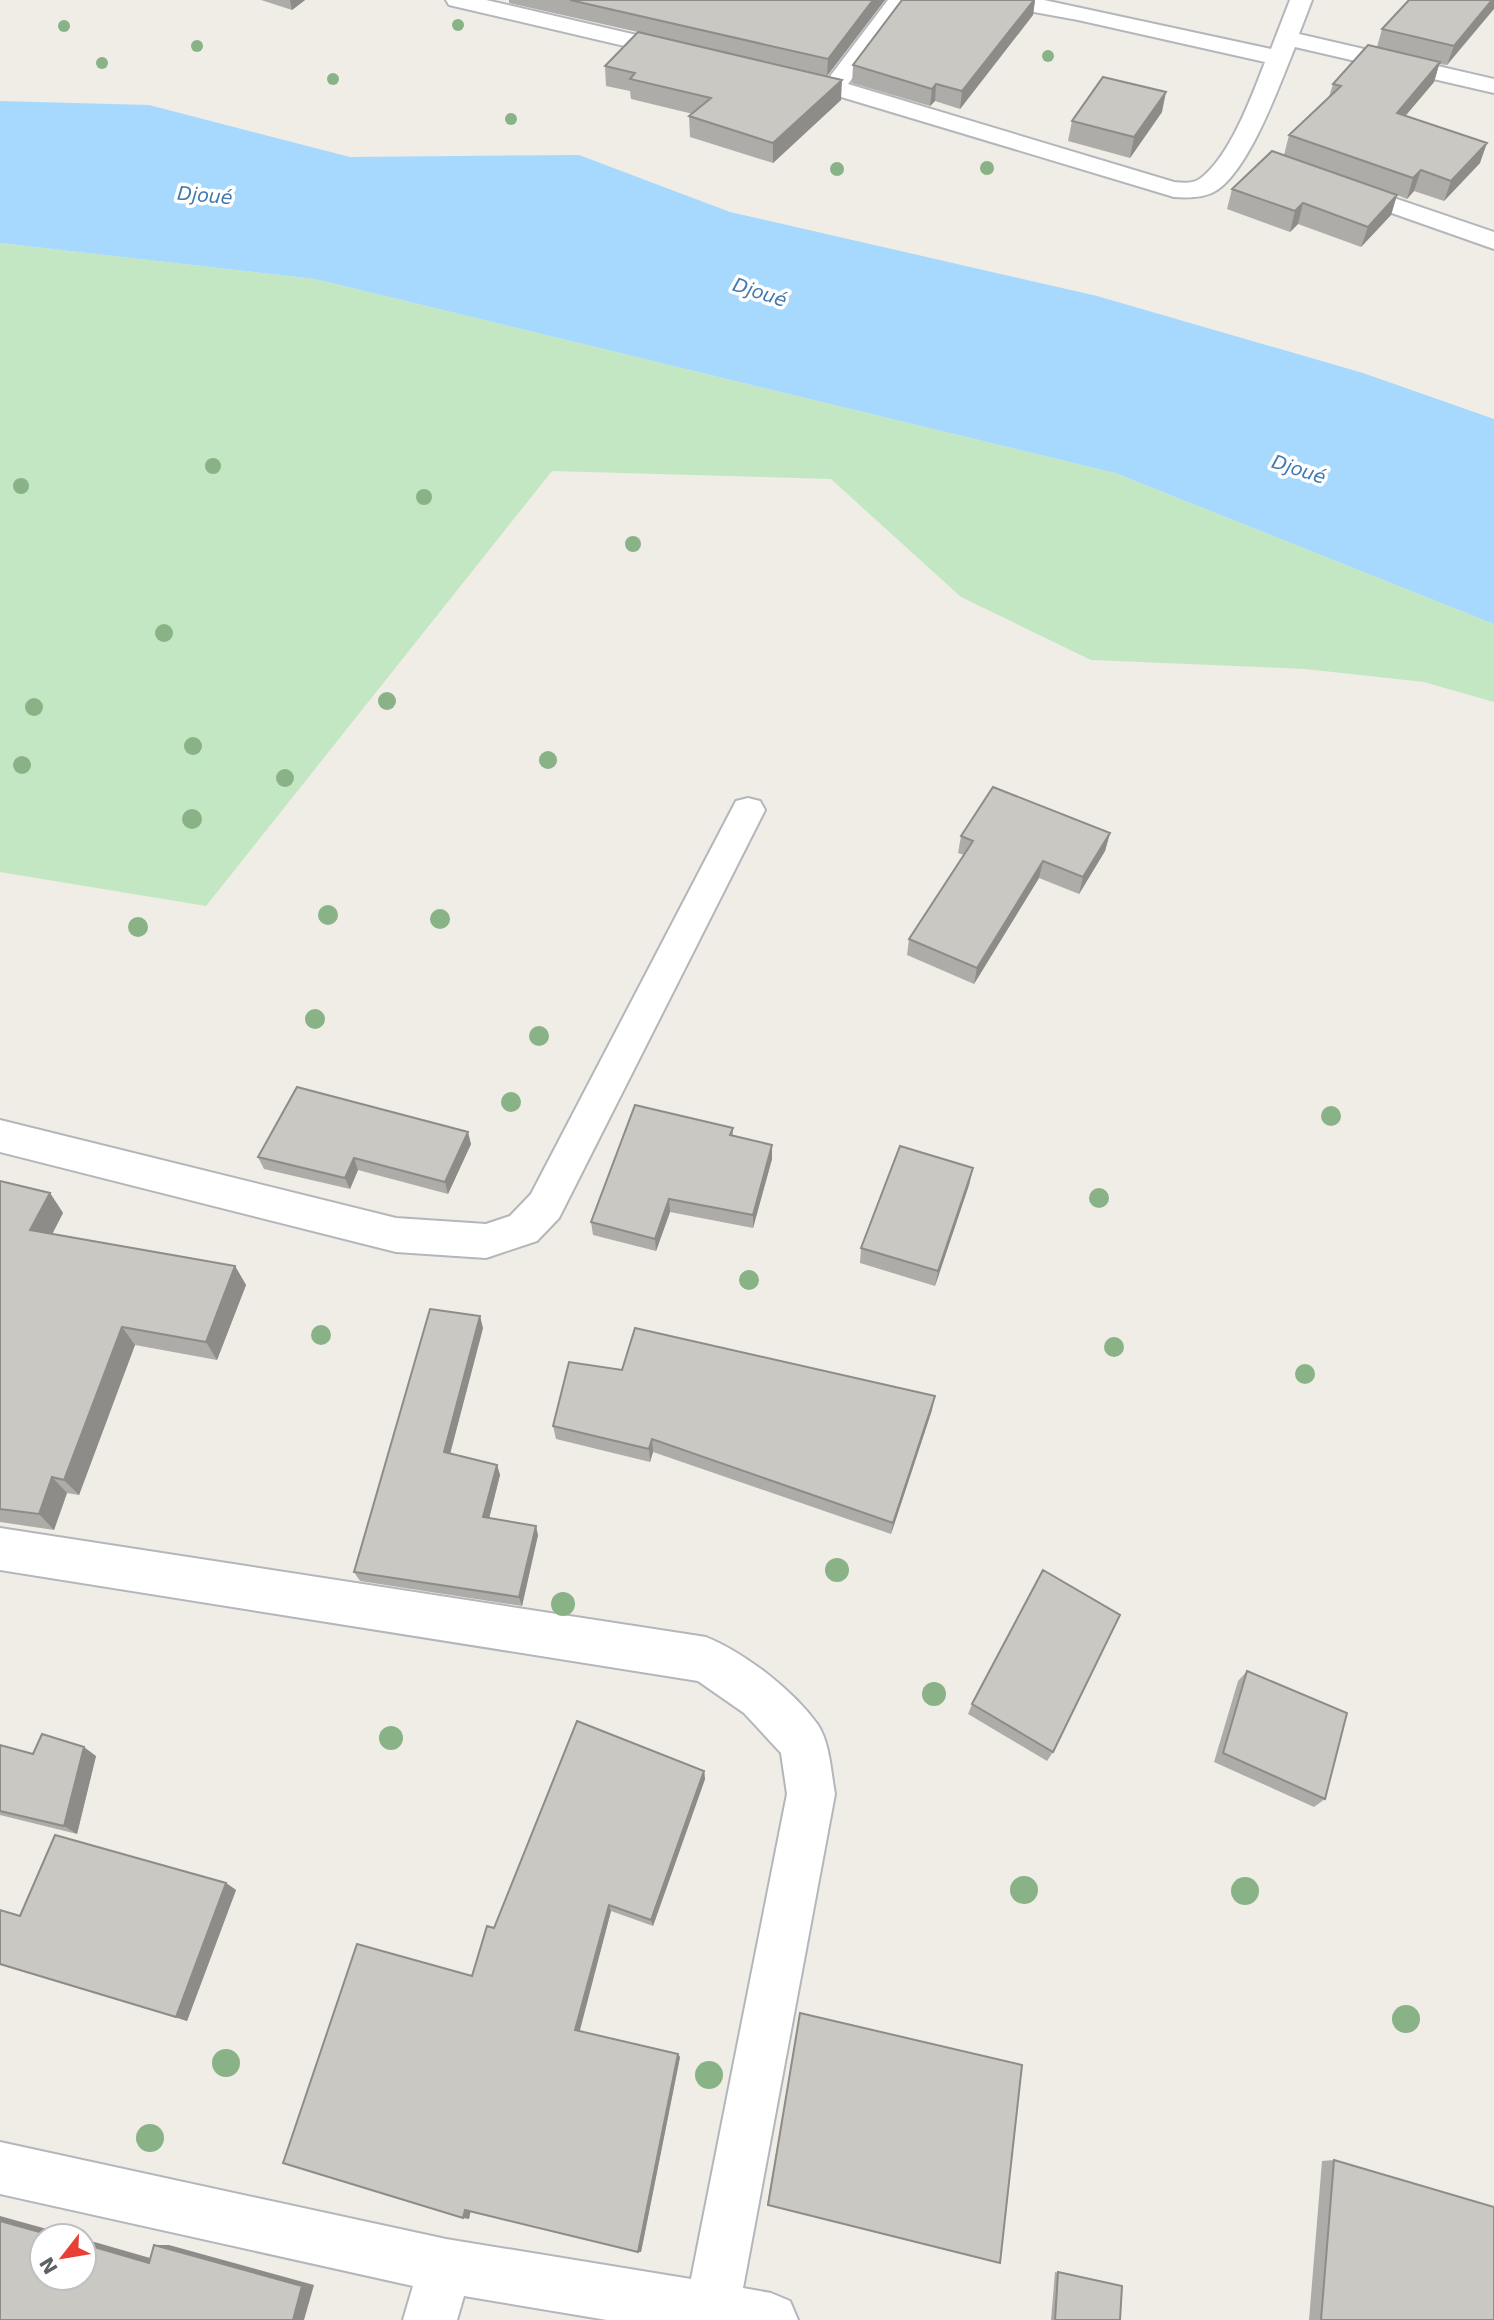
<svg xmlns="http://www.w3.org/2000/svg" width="1494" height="2320" viewBox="0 0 1494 2320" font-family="'DejaVu Sans',sans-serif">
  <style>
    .green { fill: #c3e7c3 }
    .water { fill: #a7d9fe }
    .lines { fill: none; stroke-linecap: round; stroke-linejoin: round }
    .street-casing { stroke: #b3b6ba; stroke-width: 4 }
    .street { fill: #fff; fill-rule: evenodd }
    .tree { fill: #89b387 }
    .wall { fill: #aeaca8 }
    .shaded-wall { fill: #8d8c88 }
    .building { fill: #cac8c3; stroke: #8d8c88; stroke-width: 2 }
    .labels { text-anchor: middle; stroke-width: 7; stroke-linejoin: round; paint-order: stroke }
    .far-water-label { font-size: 19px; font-style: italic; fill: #4279b1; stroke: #fff }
  </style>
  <rect width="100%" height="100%" fill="#efede6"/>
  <path class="green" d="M 0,243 L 315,279 L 1115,473 L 1494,624 L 1494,702 L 1424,682 L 1305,669 L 1091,660 L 961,597 L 831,479 L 552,471 L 206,906 L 0,872 Z"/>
  <path class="water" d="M 0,101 L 149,105 L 350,157 L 579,155 L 730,212 L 1097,296 L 1363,373 L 1494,419 L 1494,624 L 1115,473 L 315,279 L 0,243 Z"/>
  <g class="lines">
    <g class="street-casing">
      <path id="street" d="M 446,0 L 486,0 L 688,47 L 691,52 L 688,57 L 680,59 L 449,5 Z
        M 888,0 L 910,0 L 848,84 L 1174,182 C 1183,183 1193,184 1201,178 C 1230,156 1252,96 1265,62 L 1078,20 L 1007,7 L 999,5 L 996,0 L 1044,0 L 1271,49 L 1290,0 L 1312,0 L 1299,34 L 1494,79 L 1494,93 L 1295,47 C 1280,84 1250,168 1217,190 C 1205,198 1188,198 1174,197 L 828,93 L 782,82 L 778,77 L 782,72 L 790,70 L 828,79 Z
        M 1344,181 L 1494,232 L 1494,249 L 1335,193 L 1332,188 L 1335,183 Z
        M 748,798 L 760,801 L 765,810 L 559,1218 L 537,1241 L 486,1258 L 396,1252 L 0,1152 L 0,1120 L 396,1218 L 486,1224 L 510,1216 L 531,1194 L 736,801 Z
        M 0,1528 L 706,1637 C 745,1653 793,1690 818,1725 C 830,1743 831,1773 835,1794 L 743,2288 L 771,2293 L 790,2301 L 798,2320 L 607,2320 L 464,2296 L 457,2320 L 403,2320 L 413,2286 L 0,2194 L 0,2142 L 446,2239 L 691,2279 L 787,1794 L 781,1753 L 744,1713 L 698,1681 L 0,1570 Z"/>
    </g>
    <use href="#street" class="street"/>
  </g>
  <g class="tree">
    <circle cx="458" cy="25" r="6"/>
    <circle cx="64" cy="26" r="6"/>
    <circle cx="197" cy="46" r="6"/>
    <circle cx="1048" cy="56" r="6"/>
    <circle cx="102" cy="63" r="6"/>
    <circle cx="333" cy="79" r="6"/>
    <circle cx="511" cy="119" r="6"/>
    <circle cx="987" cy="168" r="7"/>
    <circle cx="837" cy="169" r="7"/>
    <circle cx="213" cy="466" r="8"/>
    <circle cx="21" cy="486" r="8"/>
    <circle cx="424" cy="497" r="8"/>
    <circle cx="633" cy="544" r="8"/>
    <circle cx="164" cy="633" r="9"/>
    <circle cx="387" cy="701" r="9"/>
    <circle cx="34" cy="707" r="9"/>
    <circle cx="193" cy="746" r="9"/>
    <circle cx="548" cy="760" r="9"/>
    <circle cx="22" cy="765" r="9"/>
    <circle cx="285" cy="778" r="9"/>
    <circle cx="192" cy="819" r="10"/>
    <circle cx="328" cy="915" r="10"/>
    <circle cx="440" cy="919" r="10"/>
    <circle cx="138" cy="927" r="10"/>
    <circle cx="315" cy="1019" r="10"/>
    <circle cx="539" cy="1036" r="10"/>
    <circle cx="511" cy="1102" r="10"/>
    <circle cx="1331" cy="1116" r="10"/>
    <circle cx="1099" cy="1198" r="10"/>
    <circle cx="749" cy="1280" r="10"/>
    <circle cx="321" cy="1335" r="10"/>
    <circle cx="1114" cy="1347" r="10"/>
    <circle cx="1305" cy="1374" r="10"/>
    <circle cx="837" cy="1570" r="12"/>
    <circle cx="563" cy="1604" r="12"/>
    <circle cx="934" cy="1694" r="12"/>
    <circle cx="391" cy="1738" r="12"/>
    <circle cx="1024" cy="1890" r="14"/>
    <circle cx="1245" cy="1891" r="14"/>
    <circle cx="1406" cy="2019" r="14"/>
    <circle cx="226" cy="2063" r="14"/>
    <circle cx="709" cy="2075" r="14"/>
    <circle cx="150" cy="2138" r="14"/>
  </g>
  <path class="wall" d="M 261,0 L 305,0 L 292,10 Z
    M 509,0 L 885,0 L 827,76 L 841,100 L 773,163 L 690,137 L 689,116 L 693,114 L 631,99 L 630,91 L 606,86 L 605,66 L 638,32 L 509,3 Z
    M 902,0 L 1035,0 L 1033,15 L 960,109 L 935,101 L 930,106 L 852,83 L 853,65 Z
    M 1494,0 L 1447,65 L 1439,64 L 1434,82 L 1405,116 L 1480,163 L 1444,201 L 1414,191 L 1407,199 L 1397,195 L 1391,215 L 1361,247 L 1298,224 L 1290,232 L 1227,209 L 1232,189 L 1284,155 L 1289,135 L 1329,97 L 1333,84 L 1377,47 L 1382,29 Z
    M 1162,112 L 1130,158 L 1068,141 L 1072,121 Z
    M 1110,833 L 1105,851 L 1079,894 L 1039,878 L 974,984 L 907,955 L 909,939 L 964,855 L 958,853 L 961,836 Z
    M 733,1128 L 733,1136 L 772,1159 L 753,1228 L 670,1212 L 656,1251 L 593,1235 L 591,1222 Z
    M 471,1144 L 448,1194 L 358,1170 L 350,1189 L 264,1169 L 258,1157 Z
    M 973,1168 L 969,1185 L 935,1286 L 860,1263 L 861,1248 Z
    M 0,1181 L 50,1193 L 63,1213 L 52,1234 L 235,1266 L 246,1285 L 217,1360 L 135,1345 L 79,1495 L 67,1493 L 54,1530 L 0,1522 Z
    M 483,1328 L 450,1453 L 497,1465 L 500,1475 L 489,1518 L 538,1535 L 522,1606 L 360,1581 L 354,1572 Z
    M 622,1370 L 932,1410 L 891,1534 L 653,1452 L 650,1462 L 556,1439 L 553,1426 Z
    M 1247,1671 L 1325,1799 L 1314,1807 L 1214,1762 L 1238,1681 Z
    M 972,1704 L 1053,1752 L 1047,1761 L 968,1714 Z
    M 0,1745 L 33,1754 L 96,1756 L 77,1834 L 0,1815 Z
    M 704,1771 L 705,1779 L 653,1926 L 611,1911 L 579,2031 L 680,2057 L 641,2252 L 638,2252 L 470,2211 L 469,2219 L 472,1976 L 494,1928 Z
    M 226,1883 L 236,1890 L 187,2021 L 0,1965 L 0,1910 L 20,1916 Z
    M 799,2020 L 1000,2263 L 993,2262 L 767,2205 Z
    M 1334,2160 L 1494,2320 L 1309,2320 L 1322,2161 Z
    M 1055,2272 L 1122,2286 L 1120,2320 L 1051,2320 Z"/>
  <path class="shaded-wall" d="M 290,0 L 305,0 L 292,10 Z
    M 873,0 L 885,0 L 827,76 L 828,59 Z
    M 1034,0 L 1035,0 L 1033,15 L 960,109 L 962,91 Z
    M 1492,0 L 1494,0 L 1494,9 L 1447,65 L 1454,46 Z
    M 1440,62 L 1434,82 L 1391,133 L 1397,113 Z
    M 842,80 L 841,100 L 773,163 L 773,143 Z
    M 936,84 L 935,101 L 930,106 L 932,89 Z
    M 1166,92 L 1162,112 L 1130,158 L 1134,137 Z
    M 1487,143 L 1480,163 L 1444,201 L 1451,181 Z
    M 1421,170 L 1414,191 L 1407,199 L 1413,178 Z
    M 1397,195 L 1391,215 L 1361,247 L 1368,227 Z
    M 1303,203 L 1298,224 L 1290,232 L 1295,211 Z
    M 1110,833 L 1105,851 L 1079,894 L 1083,877 Z
    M 1043,861 L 1039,878 L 974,984 L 977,968 Z
    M 468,1132 L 471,1144 L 448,1194 L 445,1182 Z
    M 772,1145 L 772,1159 L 753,1228 L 753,1215 Z
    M 354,1158 L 358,1170 L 350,1189 L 345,1178 Z
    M 973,1168 L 969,1185 L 935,1286 L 938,1271 Z
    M 50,1193 L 63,1213 L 44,1250 L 30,1230 Z
    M 669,1199 L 670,1212 L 656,1251 L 655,1239 Z
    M 235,1266 L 246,1285 L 217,1360 L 206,1342 Z
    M 480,1316 L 483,1328 L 448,1462 L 444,1452 Z
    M 122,1327 L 135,1345 L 79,1495 L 64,1480 Z
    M 935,1396 L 932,1410 L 891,1534 L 893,1523 Z
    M 652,1439 L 653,1452 L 650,1462 L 649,1449 Z
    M 497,1465 L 500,1475 L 487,1527 L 483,1517 Z
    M 52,1477 L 67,1493 L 54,1530 L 39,1514 Z
    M 536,1526 L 538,1535 L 522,1606 L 519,1597 Z
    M 84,1747 L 96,1756 L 77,1834 L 64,1826 Z
    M 704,1771 L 705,1779 L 653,1926 L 651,1920 Z
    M 226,1883 L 236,1890 L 187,2021 L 176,2017 Z
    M 609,1905 L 611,1911 L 579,2034 L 575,2030 Z
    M 678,2054 L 680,2057 L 641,2252 L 638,2252 Z
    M 465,2210 L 471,2210 L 469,2219 L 463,2218 Z
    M 0,2216 L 72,2236 L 54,2236 L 0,2221 Z
    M 84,2239 L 164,2262 L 149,2263 L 84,2244 Z
    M 154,2245 L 169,2245 L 314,2285 L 304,2320 L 293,2320 Z"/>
  <path class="building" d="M 570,0 L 873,0 L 828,59 Z
    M 902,0 L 1034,0 L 962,91 L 936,84 L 932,89 L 853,65 Z
    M 1409,0 L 1492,0 L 1454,46 L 1382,29 Z
    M 638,32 L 842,80 L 773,143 L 689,116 L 711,98 L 630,79 L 635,73 L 605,66 Z
    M 1368,45 L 1440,62 L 1397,113 L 1487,143 L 1451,181 L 1421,170 L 1413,178 L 1289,135 L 1341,86 L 1333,84 Z
    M 1103,77 L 1166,92 L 1134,137 L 1072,121 Z
    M 1272,151 L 1397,195 L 1368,227 L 1303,203 L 1295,211 L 1232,189 Z
    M 993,787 L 1110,833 L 1083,877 L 1043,861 L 977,968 L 909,939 L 973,841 L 961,836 Z
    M 297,1087 L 468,1132 L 445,1182 L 354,1158 L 345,1178 L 258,1157 Z
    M 635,1105 L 733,1128 L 730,1135 L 772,1145 L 753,1215 L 669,1199 L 655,1239 L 591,1222 Z
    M 900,1146 L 973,1168 L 938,1271 L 861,1248 Z
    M 0,1181 L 50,1193 L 30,1230 L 235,1266 L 206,1342 L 122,1327 L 64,1480 L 52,1477 L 39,1514 L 0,1509 Z
    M 430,1309 L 480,1316 L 444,1452 L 497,1465 L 483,1517 L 536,1526 L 519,1597 L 354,1572 Z
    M 635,1328 L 935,1396 L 893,1523 L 652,1439 L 649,1449 L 553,1426 L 569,1362 L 622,1370 Z
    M 1043,1570 L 1120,1615 L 1053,1752 L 972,1704 Z
    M 1247,1671 L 1347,1713 L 1325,1799 L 1223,1753 Z
    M 577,1721 L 704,1771 L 651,1920 L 609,1905 L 575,2030 L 678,2054 L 638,2252 L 465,2210 L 463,2218 L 283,2163 L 357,1944 L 472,1976 L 487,1926 L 494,1928 Z
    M 42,1734 L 84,1747 L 64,1826 L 0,1811 L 0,1745 L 33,1754 Z
    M 55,1835 L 226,1883 L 176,2017 L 0,1964 L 0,1910 L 20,1916 Z
    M 800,2013 L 1022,2065 L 1000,2263 L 768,2205 Z
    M 1334,2160 L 1494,2207 L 1494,2320 L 1321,2320 Z
    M 0,2221 L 54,2236 L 42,2236 L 42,2278 L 84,2278 L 84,2244 L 149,2263 L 154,2245 L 302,2286 L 293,2320 L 0,2320 Z
    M 1058,2272 L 1122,2286 L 1120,2320 L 1055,2320 Z"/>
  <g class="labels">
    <g class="far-water-label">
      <text transform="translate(205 195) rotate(5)" y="7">Djoué</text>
      <text transform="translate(760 292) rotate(18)" y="7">Djoué</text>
      <text transform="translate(1299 469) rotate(18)" y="7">Djoué</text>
    </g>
  </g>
  <g transform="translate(63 2257) rotate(239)"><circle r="33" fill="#ffffff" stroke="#bec0c2" stroke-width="2"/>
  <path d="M0-5L12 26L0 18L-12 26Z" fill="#e84034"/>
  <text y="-10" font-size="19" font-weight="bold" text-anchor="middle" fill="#5d6166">N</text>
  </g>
</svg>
